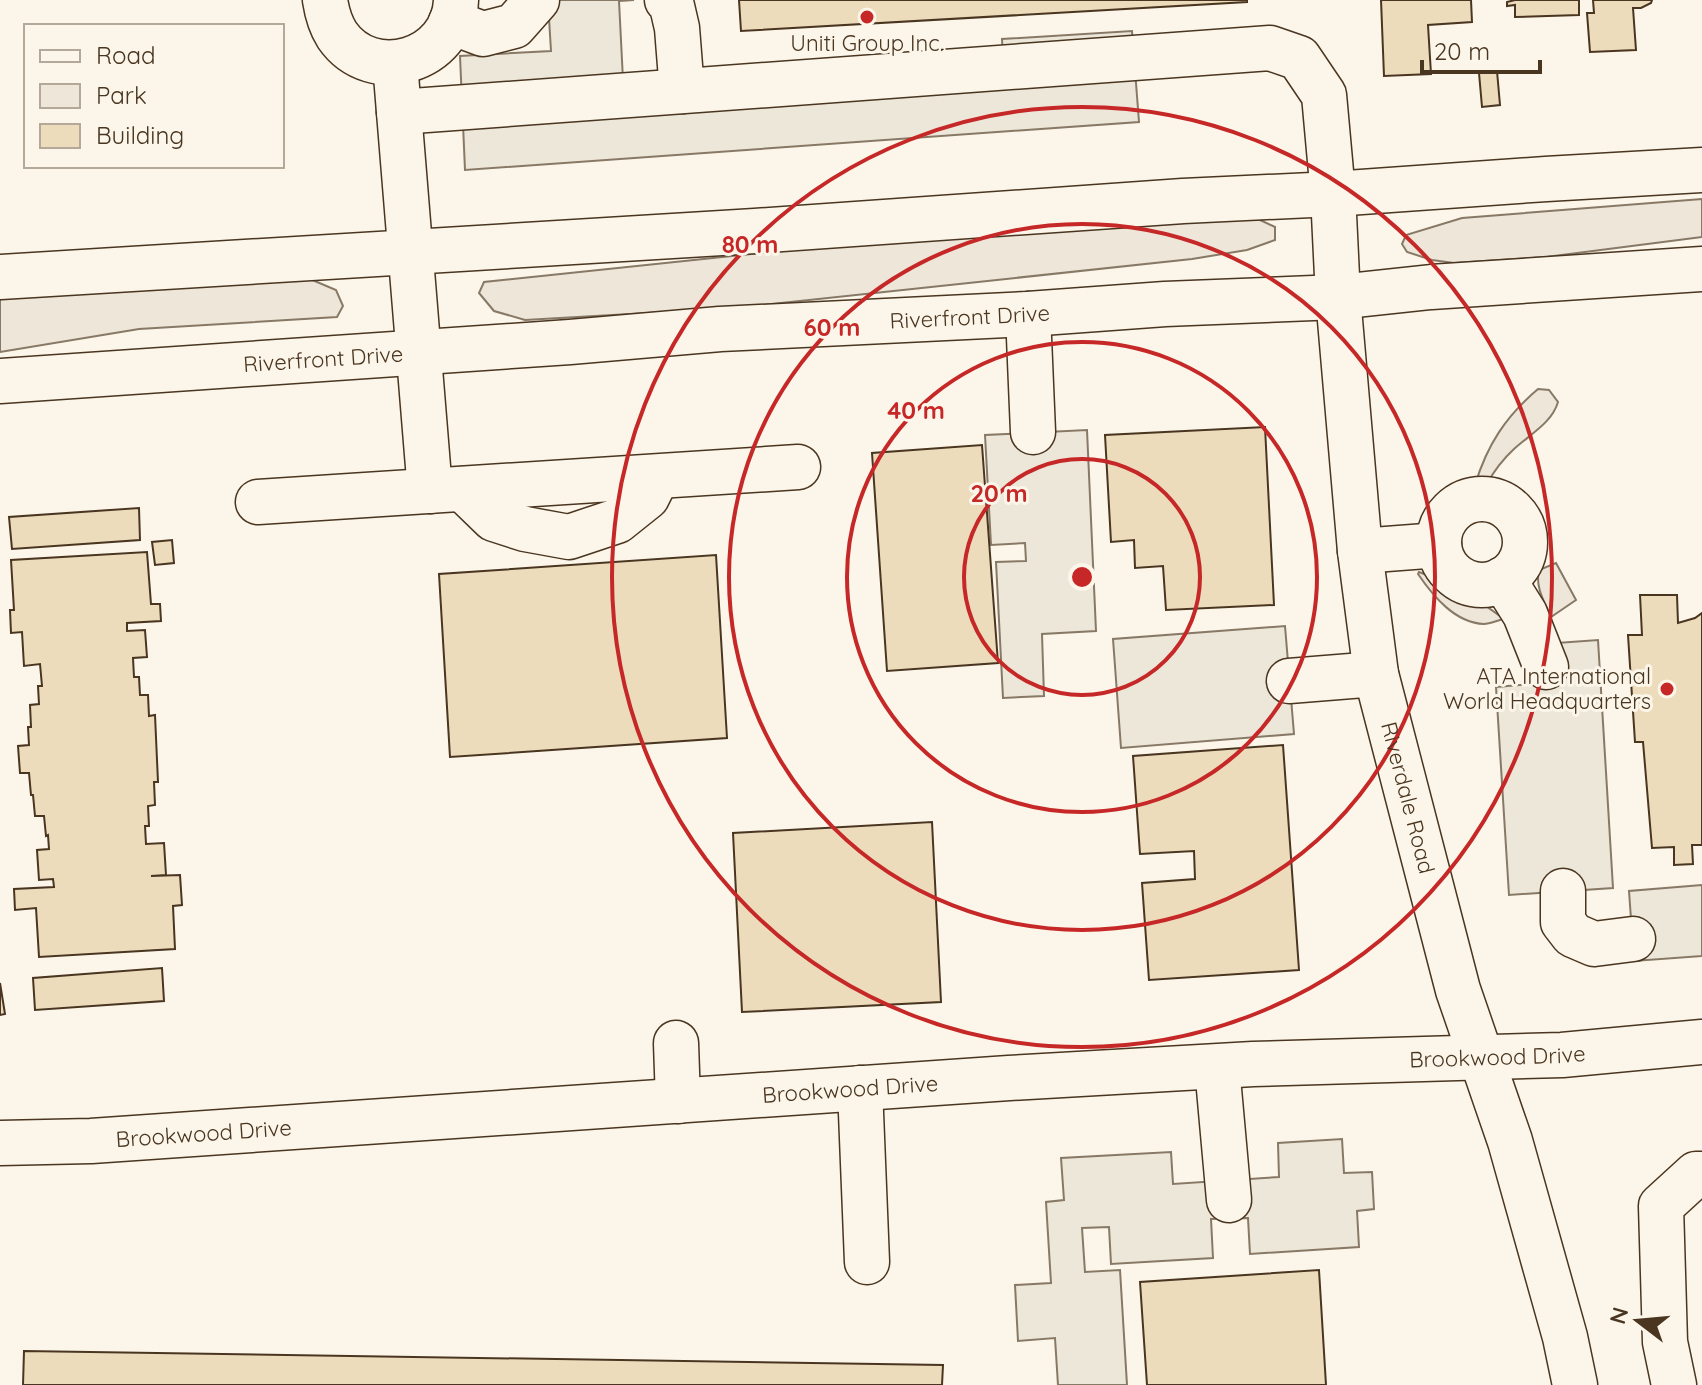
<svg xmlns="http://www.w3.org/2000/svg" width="1702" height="1385" viewBox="0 0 1702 1385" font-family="Quicksand,sans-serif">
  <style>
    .green { fill: #ede6d9; stroke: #887966; stroke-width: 2 }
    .parking { fill: #ede7d9; stroke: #887966; stroke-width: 2 }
    .building { fill: #ecdcbc; stroke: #4a3520; stroke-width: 2 }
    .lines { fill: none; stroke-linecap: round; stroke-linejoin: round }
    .minor-casing { stroke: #4a3520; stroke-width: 47 }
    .minor { stroke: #fbf6e9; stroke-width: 44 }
    .ring { fill: none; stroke: #c62828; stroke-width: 4 }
    .poi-dot { fill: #c62828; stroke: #fbf6e9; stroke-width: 3 }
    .labels { text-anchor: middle; stroke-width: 6; stroke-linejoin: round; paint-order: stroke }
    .poi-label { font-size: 22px; fill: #4a3520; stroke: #fbf6e9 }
    .street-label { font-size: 22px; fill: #4a3520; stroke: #fbf6e9 }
    .centre { fill: #c62828; stroke: #fbf6e9; stroke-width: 4 }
    .ring-label { font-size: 24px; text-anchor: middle; font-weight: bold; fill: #c62828; stroke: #fbf6e9; stroke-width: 6; stroke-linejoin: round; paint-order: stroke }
  </style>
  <rect width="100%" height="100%" fill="#fbf6e9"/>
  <path class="green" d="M 1702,199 L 1702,237 L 1546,257 L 1454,263 L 1432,260 L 1407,252 L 1402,244 L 1406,235 L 1462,218 Z
    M 1258,219 L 1275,227 L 1275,240 L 1247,250 L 1192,259 L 735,308 L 525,320 L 494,311 L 479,293 L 484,282 L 923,236 Z
    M 310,279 L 336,290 L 343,306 L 337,317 L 139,329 L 0,352 L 0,294 Z
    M 1538,389 L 1549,390 L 1558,402 C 1552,423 1529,435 1514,449 C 1502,460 1494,471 1486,485 L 1475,485 C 1487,445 1506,416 1538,389 Z
    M 1556,563 L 1576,600 L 1551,617 C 1544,601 1535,587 1539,570 Z
    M 1419,572 L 1442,581 L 1452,591 L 1463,597 L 1479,601 L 1504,619 C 1498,620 1490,624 1484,624 C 1455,623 1433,596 1418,574 Z"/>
  <path class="parking" d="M 525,0 L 634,0 L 619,1 L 623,80 L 1003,59 L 1002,39 L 1132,31 L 1139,122 L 465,170 L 460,56 L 551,51 L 548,2 Z
    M 1087,430 L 1096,631 L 1042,634 L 1044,696 L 1003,698 L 996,562 L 1026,561 L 1025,543 L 991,545 L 985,435 Z
    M 1285,626 L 1294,734 L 1121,748 L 1113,639 Z
    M 1598,640 L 1613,888 L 1509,895 L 1496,687 L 1531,684 L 1529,645 Z
    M 1702,885 L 1702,956 L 1634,961 L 1629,891 Z
    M 1342,1139 L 1344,1173 L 1372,1172 L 1374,1209 L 1357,1211 L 1359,1247 L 1250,1254 L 1248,1218 L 1211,1219 L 1213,1258 L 1111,1264 L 1109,1227 L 1082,1228 L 1085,1272 L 1120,1270 L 1127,1385 L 1058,1385 L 1055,1338 L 1018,1341 L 1015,1285 L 1051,1283 L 1046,1202 L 1064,1200 L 1061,1158 L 1171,1152 L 1173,1184 L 1279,1177 L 1278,1143 Z"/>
  <path class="building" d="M 739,0 L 1247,0 L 1247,2 L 741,31 Z
    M 1381,0 L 1471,0 L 1472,22 L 1428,25 L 1431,74 L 1384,76 Z
    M 1515,0 L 1579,0 L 1579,15 L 1515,17 L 1515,5 L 1507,6 L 1507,2 Z
    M 1593,0 L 1652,0 L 1651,3 L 1641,8 L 1633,8 L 1636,50 L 1590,52 L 1587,13 L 1594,13 Z
    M 1497,71 L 1500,105 L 1482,107 L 1479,73 Z
    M 1265,427 L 1274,605 L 1166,610 L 1163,566 L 1135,568 L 1134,540 L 1111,542 L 1105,435 Z
    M 982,445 L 998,663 L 887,671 L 872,453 Z
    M 139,508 L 140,540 L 12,549 L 9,517 Z
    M 172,540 L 174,563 L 155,565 L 152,542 Z
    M 147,552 L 151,604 L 160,604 L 161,621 L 127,623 L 127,631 L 145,630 L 147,657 L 133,658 L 134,677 L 139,677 L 140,695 L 148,695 L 149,716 L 155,715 L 158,782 L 154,782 L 155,805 L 148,806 L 149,826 L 145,826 L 146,844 L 164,843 L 166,875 L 151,876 L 180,875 L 182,905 L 173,906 L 175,949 L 39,957 L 36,908 L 15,910 L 14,889 L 54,887 L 53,879 L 39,880 L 37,850 L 49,849 L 48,835 L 46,836 L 44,816 L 35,816 L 33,795 L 31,795 L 29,773 L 20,773 L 18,746 L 29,745 L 28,727 L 31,727 L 30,705 L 39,704 L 38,686 L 42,686 L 40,664 L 24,666 L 22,632 L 11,633 L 10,610 L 14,610 L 11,560 Z
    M 716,555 L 727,738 L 450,757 L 439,574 Z
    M 1640,595 L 1677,595 L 1678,623 L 1695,618 L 1702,613 L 1702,845 L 1692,845 L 1693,864 L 1674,865 L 1674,847 L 1652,848 L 1643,742 L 1635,742 L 1628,635 L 1642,635 Z
    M 1283,745 L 1299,970 L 1149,980 L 1142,883 L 1195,879 L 1194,851 L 1140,854 L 1133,756 Z
    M 932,822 L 941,1002 L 742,1012 L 733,833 Z
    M 162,968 L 164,1001 L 35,1010 L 33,978 Z
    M 0,983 L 5,1014 L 0,1015 Z
    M 1319,1270 L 1326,1385 L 1147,1385 L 1140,1282 Z
    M 24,1351 L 943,1365 L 942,1385 L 23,1385 Z"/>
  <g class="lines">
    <g class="minor-casing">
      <g id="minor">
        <path d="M 325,0 C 327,13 330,24 337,35 C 372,86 454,61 456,0"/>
        <path d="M 667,0 L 671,2 L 677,28 L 682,91"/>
        <path d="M 451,22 L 483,34 L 514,26 L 537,0"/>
        <path d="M 395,63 L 430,491"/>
        <path id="s1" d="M 399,112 L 1270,48 L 1299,58 L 1324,95 L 1333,194 L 1338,297 L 1360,551 L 1376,674 L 1458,990 L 1510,1141 L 1565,1337 L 1575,1385"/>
        <path d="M 0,277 L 755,231 L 1183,201 L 1333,194 L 1546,179 L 1702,170"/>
        <path d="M 1028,314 L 1033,432"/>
        <path id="s2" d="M 0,381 L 570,342 L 720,329 L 1028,314 L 1165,304 L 1338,297 L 1431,287 L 1702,269"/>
        <path d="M 463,489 L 494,519 L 525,529 L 569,537 L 617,521 L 647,497 L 657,477"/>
        <circle cx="1482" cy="542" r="43"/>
        <path d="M 258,502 L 798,467"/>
        <path d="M 1360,551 L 1439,545"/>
        <path d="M 1503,579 L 1525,614 L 1546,667"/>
        <path d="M 1289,681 L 1376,674"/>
        <path d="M 1563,891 L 1563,922 L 1573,935 L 1594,944 L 1633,939"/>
        <path d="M 676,1043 L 678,1101"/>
        <path d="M 1217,1067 L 1229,1200"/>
        <path d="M 860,1088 L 867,1262"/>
        <path id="s3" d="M 0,1143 L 91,1141 L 1009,1078 L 1253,1064 L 1562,1055 L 1702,1042"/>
        <path d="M 1674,1385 L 1665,1342 L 1661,1206 L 1696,1174 L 1702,1174"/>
      </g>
    </g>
    <use href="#minor" class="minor"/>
  </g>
  <g class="ring">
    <circle cx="1082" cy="577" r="118"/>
    <circle cx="1082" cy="577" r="235"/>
    <circle cx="1082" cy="577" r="353"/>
    <circle cx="1082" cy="577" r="470"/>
  </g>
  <g class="poi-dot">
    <circle cx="867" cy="17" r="8"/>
    <circle cx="1667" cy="689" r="8"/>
  </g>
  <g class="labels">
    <g class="poi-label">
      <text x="867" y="51">Uniti Group Inc.</text>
      <text x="1651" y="684" text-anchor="end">ATA International<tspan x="1651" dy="25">World Headquarters</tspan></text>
    </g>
    <g class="street-label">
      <text dy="8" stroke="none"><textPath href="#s2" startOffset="972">Riverfront Drive</textPath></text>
      <text dy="8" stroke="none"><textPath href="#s2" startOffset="324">Riverfront Drive</textPath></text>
      <text dy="8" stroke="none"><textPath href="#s1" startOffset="1658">Riverdale Road</textPath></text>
      <text dy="8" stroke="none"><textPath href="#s3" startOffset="1500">Brookwood Drive</textPath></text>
      <text dy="8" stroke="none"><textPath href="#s3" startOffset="852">Brookwood Drive</textPath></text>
      <text dy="8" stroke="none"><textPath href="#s3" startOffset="204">Brookwood Drive</textPath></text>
    </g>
  </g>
  <circle cx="1082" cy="577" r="12" class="centre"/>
  <g class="ring-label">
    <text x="750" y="253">80 m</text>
    <text x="832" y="336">60 m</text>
    <text x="916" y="419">40 m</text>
    <text x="999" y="502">20 m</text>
  </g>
  <rect x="24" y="24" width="260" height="144" fill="#fbf6e9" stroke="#b4a999" stroke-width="2"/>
  <rect x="40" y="50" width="40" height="12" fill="#fbf6e9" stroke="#b4a999" stroke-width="2"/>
  <text x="96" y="64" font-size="24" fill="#4a3520">Road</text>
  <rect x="40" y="84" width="40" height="24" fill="#ede6d9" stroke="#b4a999" stroke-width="2"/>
  <text x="96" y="104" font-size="24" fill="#4a3520">Park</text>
  <rect x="40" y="124" width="40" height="24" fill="#ecdcbc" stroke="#b4a999" stroke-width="2"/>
  <text x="96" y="144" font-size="24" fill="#4a3520">Building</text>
  <g transform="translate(1638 1321) rotate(286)" stroke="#fbf6e9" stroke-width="6" paint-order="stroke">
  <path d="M0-6L14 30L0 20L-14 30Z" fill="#4a3520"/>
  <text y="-12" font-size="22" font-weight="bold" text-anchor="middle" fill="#4a3520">N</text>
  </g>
  <path d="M1422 60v12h118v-12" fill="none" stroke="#4a3520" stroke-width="4"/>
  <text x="1434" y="60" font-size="24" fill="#4a3520" stroke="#fbf6e9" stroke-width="6" paint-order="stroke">20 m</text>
</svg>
